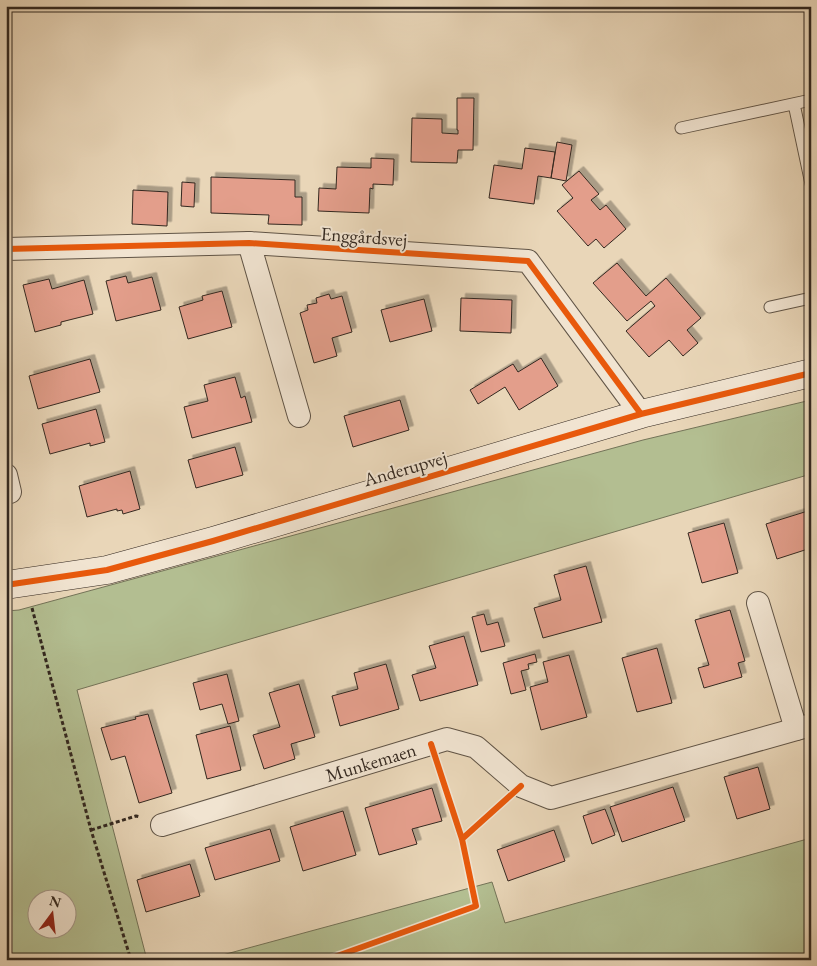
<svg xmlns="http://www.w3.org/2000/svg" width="817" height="966" viewBox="0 0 817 966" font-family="'EB Garamond',serif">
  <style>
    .green { fill: #b3be91; stroke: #737358; fill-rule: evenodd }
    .building { fill: #e39e8b; stroke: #332820; filter: url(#shadow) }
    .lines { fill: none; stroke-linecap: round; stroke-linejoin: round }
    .lane-casing { stroke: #605446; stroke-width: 13 }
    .street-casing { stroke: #605446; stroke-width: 24 }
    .secondary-casing { stroke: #332820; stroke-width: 29 }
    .path { stroke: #332820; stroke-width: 3; stroke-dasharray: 4 2.5; stroke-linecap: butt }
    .lane { stroke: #f1e4d1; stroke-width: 11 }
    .street { stroke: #f1e4d1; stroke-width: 22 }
    .secondary { stroke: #f1e4d1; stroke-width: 28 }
    .cycleway-casing { stroke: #f1e4d1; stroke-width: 9 }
    .cycleway { stroke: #e8590c; stroke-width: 6 }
    .labels { text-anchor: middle; stroke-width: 4; stroke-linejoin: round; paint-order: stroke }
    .street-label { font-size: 19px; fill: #332820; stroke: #f1e4d1 }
  </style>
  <defs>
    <filter id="shadow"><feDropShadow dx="4.5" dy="-4.5" stdDeviation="0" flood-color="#0004"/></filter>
  </defs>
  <rect width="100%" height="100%" fill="#e9d6b8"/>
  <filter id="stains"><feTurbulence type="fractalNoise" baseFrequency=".004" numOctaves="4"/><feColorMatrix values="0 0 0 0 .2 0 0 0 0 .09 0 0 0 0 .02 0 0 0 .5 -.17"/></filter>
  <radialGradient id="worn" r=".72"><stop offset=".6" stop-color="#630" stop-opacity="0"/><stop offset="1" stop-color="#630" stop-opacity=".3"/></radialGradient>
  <path class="green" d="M 811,400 L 811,474 L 77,690 L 147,960 L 6,960 L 6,611 L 19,610 L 643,440 ZM 38,898 L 68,898 L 68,928 L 38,928 Z
    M 811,838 L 811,957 L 775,956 L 758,960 L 204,960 L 492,882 L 505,923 Z"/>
  <path class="building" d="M 457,98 L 474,98 L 473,150 L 458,150 L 457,163 L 411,162 L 412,118 L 442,119 L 442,133 L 458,134 L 458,130 L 457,130 Z
    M 557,142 L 572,145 L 566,181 L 551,178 Z
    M 525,148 L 555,152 L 551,178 L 538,176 L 534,204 L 489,198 L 494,165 L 522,169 Z
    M 371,158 L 394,159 L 393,185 L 373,184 L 373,189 L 370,188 L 369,213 L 318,211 L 319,188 L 336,189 L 337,167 L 371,168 Z
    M 579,171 L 599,194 L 591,200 L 600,210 L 606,205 L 626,229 L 604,248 L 596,239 L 588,246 L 557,211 L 573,198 L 562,185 Z
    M 211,177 L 295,180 L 295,197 L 302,197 L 302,225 L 268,224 L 269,215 L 211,213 Z
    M 182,182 L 195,183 L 194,207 L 181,206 Z
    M 133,190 L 168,192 L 167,226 L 132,224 Z
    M 617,263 L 646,296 L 666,278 L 701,318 L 687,330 L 698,343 L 683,356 L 669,340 L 649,357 L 626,331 L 655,306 L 651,301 L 627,321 L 593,283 Z
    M 126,276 L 128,283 L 152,277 L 161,310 L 116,321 L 106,281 Z
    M 49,279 L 52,289 L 84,280 L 93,314 L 61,322 L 61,325 L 35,332 L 23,285 Z
    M 222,291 L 232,327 L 188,339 L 179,307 L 203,300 L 202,296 Z
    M 329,294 L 331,299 L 342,296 L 352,332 L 332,338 L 337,356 L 314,363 L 300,313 L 308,310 L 307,305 L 317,303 L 316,298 Z
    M 461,298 L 512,300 L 511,333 L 460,331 Z
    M 424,299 L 432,331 L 390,342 L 381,310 Z
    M 541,358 L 558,386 L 519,410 L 505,387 L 478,404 L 470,390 L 513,364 L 518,372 Z
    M 90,359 L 100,392 L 38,409 L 29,376 Z
    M 235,377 L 241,398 L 245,396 L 252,422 L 192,438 L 184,407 L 208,401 L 204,385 Z
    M 400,400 L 409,430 L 353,447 L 344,416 Z
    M 96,409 L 105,442 L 90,446 L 90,443 L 50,454 L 42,424 Z
    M 235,447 L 243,475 L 196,488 L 188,460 Z
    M 130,471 L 140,509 L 123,514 L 122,510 L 117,511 L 117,509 L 87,517 L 79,486 Z
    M 811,510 L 811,548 L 777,559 L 766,524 Z
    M 724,523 L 738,573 L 702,583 L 688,533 Z
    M 586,566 L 602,622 L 543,638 L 534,608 L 561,600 L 554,575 Z
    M 730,610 L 745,661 L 738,663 L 742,677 L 704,688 L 698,668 L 709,665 L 695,620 Z
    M 484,614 L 487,625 L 498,622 L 505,646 L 481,652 L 472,617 Z
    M 464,636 L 478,685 L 420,701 L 412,675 L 436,668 L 429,646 Z
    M 657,648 L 672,703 L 637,712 L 622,658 Z
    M 535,654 L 537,662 L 528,664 L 529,669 L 521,671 L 526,690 L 511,694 L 503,663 Z
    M 569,655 L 587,717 L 541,730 L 530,687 L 548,682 L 543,662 Z
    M 386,664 L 399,709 L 340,726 L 332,696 L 358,689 L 354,673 Z
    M 227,674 L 239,721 L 228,724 L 222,704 L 200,710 L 193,683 Z
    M 299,684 L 315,737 L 291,744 L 295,759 L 264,769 L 253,735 L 280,727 L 269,693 Z
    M 148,714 L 172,793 L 139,803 L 125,756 L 111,760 L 101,728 L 136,719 L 135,717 Z
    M 230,726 L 241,770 L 207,779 L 196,735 Z
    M 758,767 L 770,809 L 737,819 L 724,777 Z
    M 673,787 L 685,821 L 622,842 L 610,807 Z
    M 432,788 L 442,821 L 412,829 L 417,844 L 379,855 L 365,808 Z
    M 605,809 L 615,835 L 592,844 L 583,816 Z
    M 343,811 L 356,855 L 303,871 L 290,827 Z
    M 270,829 L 280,861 L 215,880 L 205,848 Z
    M 554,830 L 565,861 L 508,881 L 497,850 Z
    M 190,864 L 200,896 L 146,912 L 137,880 Z"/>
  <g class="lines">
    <g class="lane-casing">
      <path id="lane" d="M 794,104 L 811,184
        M 681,128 L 811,100
        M 770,307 L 811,298"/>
    </g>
    <g class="street-casing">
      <g id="street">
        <path d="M 249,243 L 299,416"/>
        <path d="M 6,249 L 249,243 L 528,261 L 641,414"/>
        <path d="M 6,475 L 10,492"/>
        <path d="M 758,603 L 796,729"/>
        <path id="s1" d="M 162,825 L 447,739 L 476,747 L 521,786 L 551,798 L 811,725"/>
      </g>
    </g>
    <g class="secondary-casing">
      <path id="secondary" d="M 6,585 L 107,570 L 213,541 L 641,414 L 811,373"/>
    </g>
    <path class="path" d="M 32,608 L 91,830 L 131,960
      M 91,830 L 136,816 L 140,817"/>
    <use href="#lane" class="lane"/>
    <use href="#street" class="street"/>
    <use href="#secondary" class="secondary"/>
    <g class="cycleway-casing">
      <path id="cycleway" d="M 6,249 L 249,243 L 528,261 L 641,414
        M 6,585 L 107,570 L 213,541 L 641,414 L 811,373
        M 431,744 L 462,839
        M 326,960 L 476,906 L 462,839 L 521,786"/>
    </g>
    <use href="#cycleway" class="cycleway"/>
  </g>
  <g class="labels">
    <g class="street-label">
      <text transform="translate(364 236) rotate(4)" y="7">Enggårdsvej</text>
      <text transform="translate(405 468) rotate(-16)" y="7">Anderupvej</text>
      <text dy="7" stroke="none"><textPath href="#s1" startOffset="218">Munkemaen</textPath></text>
    </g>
  </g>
  <rect width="817" height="966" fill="none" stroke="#e9d6b8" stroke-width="25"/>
  <rect x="8" y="8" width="802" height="951" fill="none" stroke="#332820" stroke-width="2.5"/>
  <rect x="12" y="12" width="792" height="941" fill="none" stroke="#332820"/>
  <g transform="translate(52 914) rotate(15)"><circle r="24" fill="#f1e4d1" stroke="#a5998a"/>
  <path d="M0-4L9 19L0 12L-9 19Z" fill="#8f2418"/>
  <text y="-8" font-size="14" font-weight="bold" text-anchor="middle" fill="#332820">N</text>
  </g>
  <rect width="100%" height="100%" filter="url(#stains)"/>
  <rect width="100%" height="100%" fill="url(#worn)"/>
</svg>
